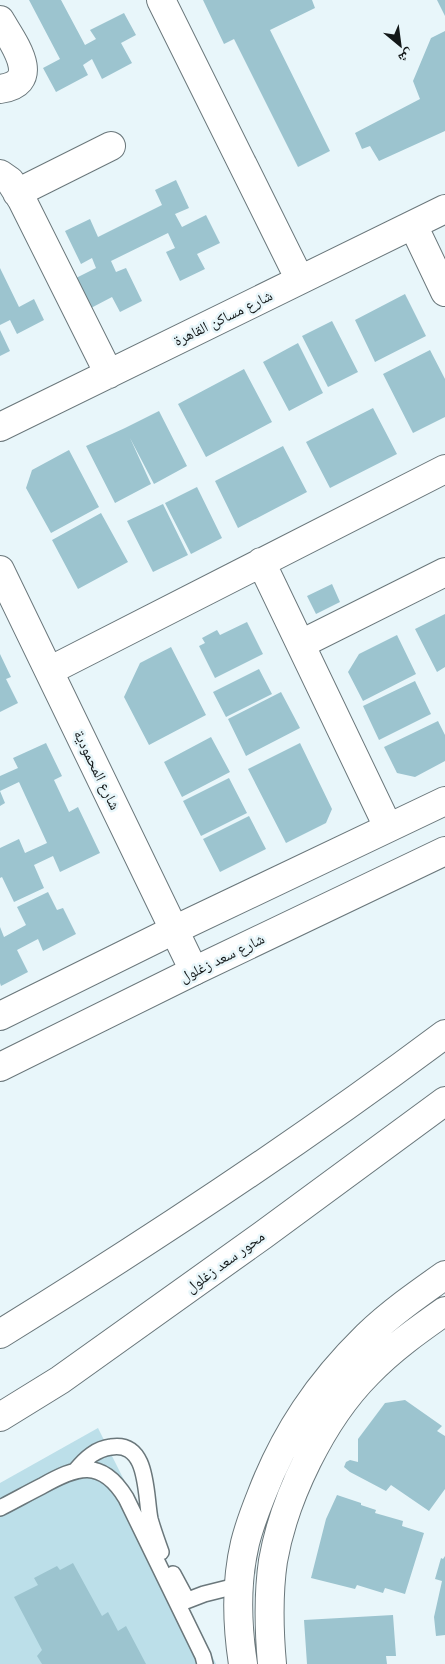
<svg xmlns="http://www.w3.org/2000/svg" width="445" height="1664" viewBox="0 0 445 1664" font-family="'Roboto Serif','Noto Naskh Arabic',serif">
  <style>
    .green { fill: #bcdfe9 }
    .building { fill: #9cc4cf }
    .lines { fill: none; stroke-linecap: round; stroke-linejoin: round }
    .service-casing { stroke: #6a777b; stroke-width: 18 }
    .minor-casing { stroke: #6a777b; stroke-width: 30 }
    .tertiary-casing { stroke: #6a777b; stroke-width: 30 }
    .secondary-casing { stroke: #6a777b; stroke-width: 30 }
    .service { stroke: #fff; stroke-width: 15 }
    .minor { stroke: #fff; stroke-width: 28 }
    .tertiary { stroke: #fff; stroke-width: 28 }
    .secondary { stroke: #fff; stroke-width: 28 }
    .labels { text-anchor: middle; stroke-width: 5; stroke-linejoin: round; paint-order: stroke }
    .street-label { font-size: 15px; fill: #131819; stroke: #e8f6fa }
  </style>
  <rect width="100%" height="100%" fill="#e8f6fa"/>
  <path class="green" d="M 98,1428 L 216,1664 L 0,1664 L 0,1483 Z"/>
  <path class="building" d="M 29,0 L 61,0 L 85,45 L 96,39 L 90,30 L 124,13 L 136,35 L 121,43 L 132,63 L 102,79 L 92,59 L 83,65 L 88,75 L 56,92 L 43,68 L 60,59 Z
    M 203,0 L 312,0 L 315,8 L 270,30 L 330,151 L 298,167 L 234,39 L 224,44 Z
    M 437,0 L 445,0 L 445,16 Z
    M 445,31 L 445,131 L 379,161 L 370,146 L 362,149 L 355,133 L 420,99 L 413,81 L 431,38 Z
    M 176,180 L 189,208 L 175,214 L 182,227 L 206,215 L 220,243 L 197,254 L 205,269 L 180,281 L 166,252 L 175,248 L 168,233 L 111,261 L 116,272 L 126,268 L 142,301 L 120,312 L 112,297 L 91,308 L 76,278 L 96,268 L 92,258 L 81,264 L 65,231 L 90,219 L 98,237 L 162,205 L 155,190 Z
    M 0,268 L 19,307 L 34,299 L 44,320 L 17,334 L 10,320 L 0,325 Z
    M 405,294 L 426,336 L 375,362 L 355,320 Z
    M 332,321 L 358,372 L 328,387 L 302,336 Z
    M 0,330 L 10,351 L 0,356 Z
    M 298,343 L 323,393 L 289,411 L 263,362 Z
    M 430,350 L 445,379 L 445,417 L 413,433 L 383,374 Z
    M 244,369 L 272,422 L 206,457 L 178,404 Z
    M 373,408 L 397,454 L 330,488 L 306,442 Z
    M 159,411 L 187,466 L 154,484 L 130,438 L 151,484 L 115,503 L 86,446 L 125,428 Z
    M 283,446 L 307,492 L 238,528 L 215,481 Z
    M 69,450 L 99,507 L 51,533 L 26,488 L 32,470 Z
    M 197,487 L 222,538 L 191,554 L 165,503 Z
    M 163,504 L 188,555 L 153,572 L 127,521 Z
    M 101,513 L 128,562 L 78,589 L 52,540 Z
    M 332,584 L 340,602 L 316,614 L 307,596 Z
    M 445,614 L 445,667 L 437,672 L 415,629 Z
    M 247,622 L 263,654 L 215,678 L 199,646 L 205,643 L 202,638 L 217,630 L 220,635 Z
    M 397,635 L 416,674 L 363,701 L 348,672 L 359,654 Z
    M 171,647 L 206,715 L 149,745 L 124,697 L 140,663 Z
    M 0,654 L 11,677 L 6,679 L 18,703 L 0,712 Z
    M 259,669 L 272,694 L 226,717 L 213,692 Z
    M 415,681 L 431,714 L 379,740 L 363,706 Z
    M 281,692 L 300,728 L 246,756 L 228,719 Z
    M 438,721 L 445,735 L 445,761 L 415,777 L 397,773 L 384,747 Z
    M 211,737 L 230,772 L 182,797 L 164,762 Z
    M 46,743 L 62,776 L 54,780 L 69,812 L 78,807 L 100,853 L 60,872 L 53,856 L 34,865 L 44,888 L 14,902 L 2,877 L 0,878 L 0,848 L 19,839 L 25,853 L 47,843 L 19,782 L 0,791 L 0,776 L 18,768 L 13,758 Z
    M 300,743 L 332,809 L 326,823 L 286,843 L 248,769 Z
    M 229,778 L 247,813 L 201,836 L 183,801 Z
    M 0,791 L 5,803 L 0,806 Z
    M 249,816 L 266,849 L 220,872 L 203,839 Z
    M 48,892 L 57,910 L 63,908 L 76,934 L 43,951 L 38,939 L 17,950 L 28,972 L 1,986 L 0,983 L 0,927 L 4,937 L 26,925 L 17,907 Z
    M 405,1400 L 442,1426 L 437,1431 L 445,1436 L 445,1489 L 429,1511 L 391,1485 L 386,1491 L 350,1472 L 344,1467 L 346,1462 L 350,1460 L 358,1462 L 358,1439 L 385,1403 Z
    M 337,1495 L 361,1503 L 361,1505 L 376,1510 L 375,1513 L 403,1521 L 402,1526 L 424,1533 L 405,1594 L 385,1588 L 383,1593 L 357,1585 L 355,1589 L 311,1578 L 326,1519 Z
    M 445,1556 L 445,1635 L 436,1636 L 434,1617 L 442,1581 L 435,1579 L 441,1558 L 443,1559 Z
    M 73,1563 L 102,1616 L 108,1612 L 118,1631 L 126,1626 L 146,1664 L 42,1664 L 37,1656 L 42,1650 L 14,1597 L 38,1585 L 34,1578 L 57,1566 L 60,1570 Z
    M 393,1615 L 396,1656 L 386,1656 L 387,1664 L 307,1664 L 304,1620 Z"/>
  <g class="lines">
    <g class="service-casing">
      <path id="service" d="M 76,1470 C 86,1458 96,1449 111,1447 C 149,1441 145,1494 150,1519 C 153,1530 157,1541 161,1552
        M 0,1508 C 14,1501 28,1493 42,1486 C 76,1467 101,1457 126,1498 L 203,1656 L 205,1664
        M 173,1574 L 187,1600
        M 178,1604 L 204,1594 L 240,1585"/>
    </g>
    <g class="minor-casing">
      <path id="minor" d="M 161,0 L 300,280
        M 0,20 C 12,41 45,83 0,89
        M 0,174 L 10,181 L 22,200 L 109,374
        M 17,193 L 111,146
        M 413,225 L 445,292
        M 0,427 L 445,209
        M 261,562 L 388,827
        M 0,570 L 194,971
        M 301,644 L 445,572
        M 49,671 L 445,469"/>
    </g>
    <g class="tertiary-casing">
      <path id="tertiary" d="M 0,1016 L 174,930 L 445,801
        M 0,1067 L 194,971 L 445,851
        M 243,1664 C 237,1625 236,1581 245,1543 C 249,1527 255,1511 261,1496 C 285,1433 319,1383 367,1336 C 391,1313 418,1294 445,1275
        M 272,1664 C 269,1630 268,1595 273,1561 C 284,1498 322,1419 368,1373 C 391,1349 418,1330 445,1311"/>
    </g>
    <g class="secondary-casing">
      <path id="secondary" d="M 0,1334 C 152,1240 302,1141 445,1034
        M 0,1417 L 60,1380 L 263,1235 L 445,1101"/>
    </g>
    <use href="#service" class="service"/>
    <use href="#minor" class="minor"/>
    <use href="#tertiary" class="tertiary"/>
    <use href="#secondary" class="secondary"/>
  </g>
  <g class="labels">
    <g class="street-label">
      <text transform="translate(223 318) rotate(-26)" y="5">شارع مساكن القاهرة</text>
      <text transform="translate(97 770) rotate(64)" y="5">شارع المحمودية</text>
      <text transform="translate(222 958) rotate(-26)" y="5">شارع سعد زغلول</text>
      <text transform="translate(225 1262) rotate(-36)" y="5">محور سعد زغلول</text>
    </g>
  </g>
  <g transform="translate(400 45) rotate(151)" stroke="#e8f6fa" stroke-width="4" paint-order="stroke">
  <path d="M0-4L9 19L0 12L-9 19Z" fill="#131819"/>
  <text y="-8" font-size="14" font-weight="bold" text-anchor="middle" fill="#131819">ش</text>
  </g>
</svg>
